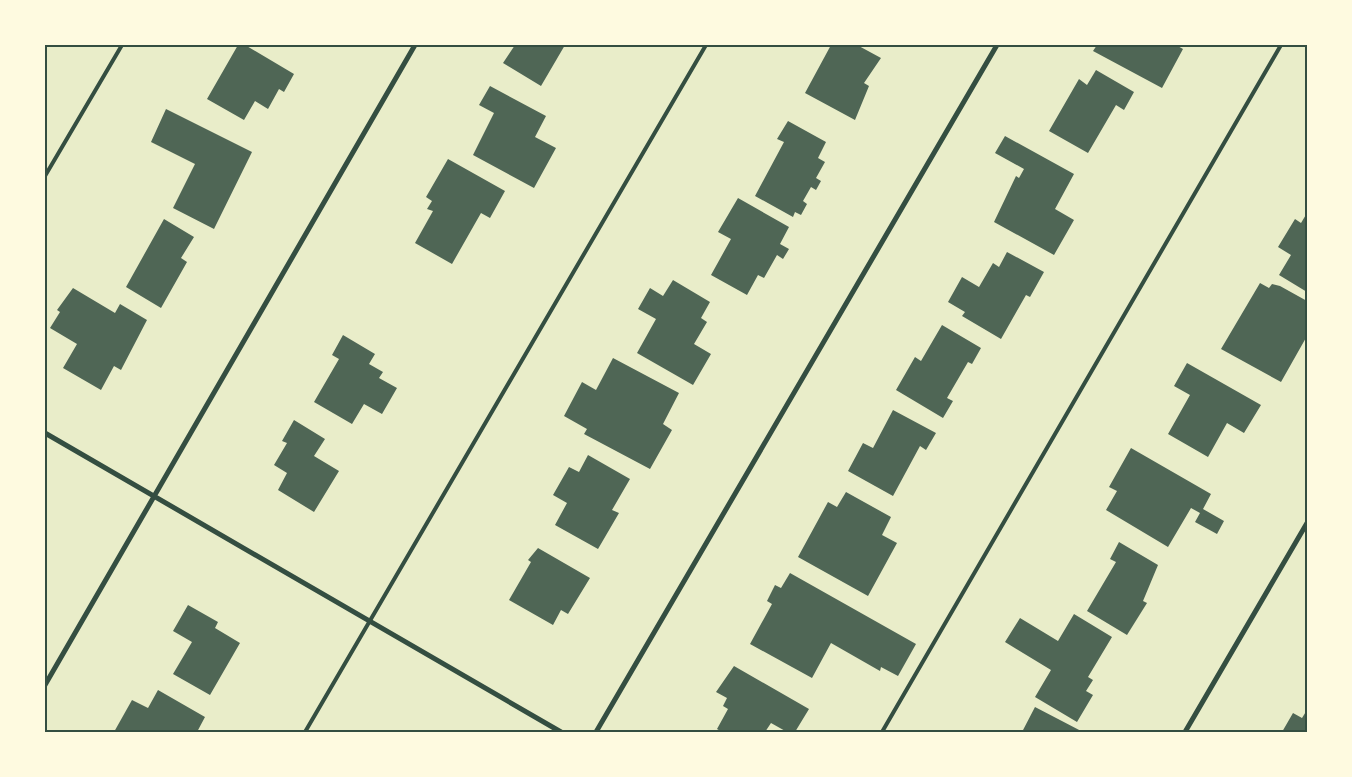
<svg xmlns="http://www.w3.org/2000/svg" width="1352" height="777" viewBox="0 0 1352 777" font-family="'Exo 2',sans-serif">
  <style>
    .building { fill: #4f6655 }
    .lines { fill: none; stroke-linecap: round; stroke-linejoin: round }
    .service { stroke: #344e41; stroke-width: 4 }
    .minor { stroke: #344e41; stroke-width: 5 }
    .neatline { fill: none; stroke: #344e41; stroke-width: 2 }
  </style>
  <rect width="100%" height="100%" fill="#e9edc9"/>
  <path class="building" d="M 238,45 L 245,45 L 294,74 L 284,92 L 279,89 L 268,109 L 255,101 L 244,120 L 207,99 Z
    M 515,45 L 565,45 L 541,86 L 503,63 Z
    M 831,45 L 857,45 L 881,58 L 864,83 L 869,86 L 855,120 L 805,93 Z
    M 1097,45 L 1176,45 L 1183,49 L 1162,88 L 1093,51 Z
    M 1096,70 L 1134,92 L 1124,110 L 1116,105 L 1088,153 L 1049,131 L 1079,79 L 1087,85 Z
    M 490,86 L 546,116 L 535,137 L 556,148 L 534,188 L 473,155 L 494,113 L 479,105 Z
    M 166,109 L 252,152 L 214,229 L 173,208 L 195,164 L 151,142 Z
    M 788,121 L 826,142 L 818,158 L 825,162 L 816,178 L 821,181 L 816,190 L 811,187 L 803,201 L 807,204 L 801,215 L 795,212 L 793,217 L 755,196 L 784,142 L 777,139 Z
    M 1005,136 L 1074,174 L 1055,209 L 1074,220 L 1054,255 L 994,222 L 1016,176 L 1019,178 L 1024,169 L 995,153 Z
    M 448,159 L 505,191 L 490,218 L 481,213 L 452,264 L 415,243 L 433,211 L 427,209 L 432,201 L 426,197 Z
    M 738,198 L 789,227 L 780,244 L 789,249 L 783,259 L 777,255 L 764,278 L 758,275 L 747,295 L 711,275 L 731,239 L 718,232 Z
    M 1307,213 L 1307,292 L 1279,275 L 1291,255 L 1278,247 L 1295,219 L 1301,223 Z
    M 164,219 L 194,237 L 181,258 L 187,262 L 161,308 L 126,287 Z
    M 1007,252 L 1044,272 L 1030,297 L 1026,295 L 1001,339 L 962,316 L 965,312 L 948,302 L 962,277 L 979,287 L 993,263 L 999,267 Z
    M 673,280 L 710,302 L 701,318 L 707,322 L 694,344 L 711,354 L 693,385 L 637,353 L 656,319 L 638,309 L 650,288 L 663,296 Z
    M 1260,283 L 1269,288 L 1272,284 L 1280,286 L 1307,301 L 1307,316 L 1305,320 L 1307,322 L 1307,336 L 1281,382 L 1221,349 Z
    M 73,288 L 115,313 L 120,304 L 147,320 L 121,370 L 114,366 L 101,390 L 63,368 L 77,344 L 50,328 L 60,312 L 57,310 Z
    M 942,325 L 981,348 L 972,364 L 968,362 L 947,398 L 953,401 L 943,418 L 896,390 L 915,357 L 921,361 Z
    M 343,335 L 375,354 L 369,364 L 383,372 L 379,378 L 397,388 L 382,414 L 364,404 L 352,424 L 314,402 L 339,359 L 332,355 Z
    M 613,358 L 679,393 L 663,424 L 672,430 L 650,469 L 584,434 L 587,429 L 564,416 L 582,382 L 596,390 Z
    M 1187,363 L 1261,405 L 1244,433 L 1227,423 L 1208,457 L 1168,434 L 1190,395 L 1174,386 Z
    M 893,410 L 936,433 L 926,450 L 920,446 L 893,496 L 848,471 L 863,443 L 873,448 Z
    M 294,420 L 325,439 L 314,456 L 339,471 L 314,512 L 278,490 L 287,473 L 274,465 L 287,443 L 282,441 Z
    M 1131,448 L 1211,494 L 1203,509 L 1224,521 L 1217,534 L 1195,522 L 1200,513 L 1191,508 L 1168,547 L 1106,510 L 1117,491 L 1109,487 Z
    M 588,455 L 630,479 L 612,510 L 619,513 L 598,549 L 555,525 L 567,503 L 553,495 L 569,467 L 579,472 Z
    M 846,492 L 891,517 L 882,535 L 897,543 L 868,596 L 798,557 L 828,502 L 837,507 Z
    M 1119,542 L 1158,565 L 1143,601 L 1147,603 L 1127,635 L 1087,611 L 1116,562 L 1110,559 Z
    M 538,548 L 590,578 L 568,614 L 561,610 L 553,625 L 509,600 L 531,562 L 528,560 Z
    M 790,573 L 916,644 L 898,676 L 881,667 L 880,671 L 831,643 L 812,678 L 750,644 L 772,604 L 767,601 L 775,585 L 781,588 Z
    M 188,605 L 218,622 L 215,628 L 240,643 L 210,695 L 173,674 L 192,642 L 173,631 Z
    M 1074,614 L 1112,637 L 1088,677 L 1093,680 L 1086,691 L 1093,695 L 1077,722 L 1035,697 L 1051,670 L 1005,642 L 1020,618 L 1058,641 Z
    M 734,666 L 809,709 L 795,732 L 787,732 L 771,723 L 765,732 L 722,732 L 717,729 L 728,709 L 723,706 L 727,698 L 716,692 Z
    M 158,690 L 205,717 L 197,732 L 114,732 L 132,700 L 148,708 Z
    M 1035,707 L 1083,732 L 1022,732 Z
    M 1307,710 L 1307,732 L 1282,732 L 1293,713 L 1302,718 Z"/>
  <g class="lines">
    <path class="service" d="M 45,176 L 122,45
      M 305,732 L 706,45
      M 882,732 L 1281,45"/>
    <path class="minor" d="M 45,433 L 561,732
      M 45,685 L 415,45
      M 596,732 L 997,45
      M 1185,732 L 1307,523"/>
  </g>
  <rect width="1352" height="777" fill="none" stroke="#fefae0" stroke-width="92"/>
  <rect x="46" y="46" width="1260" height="685" class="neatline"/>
</svg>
